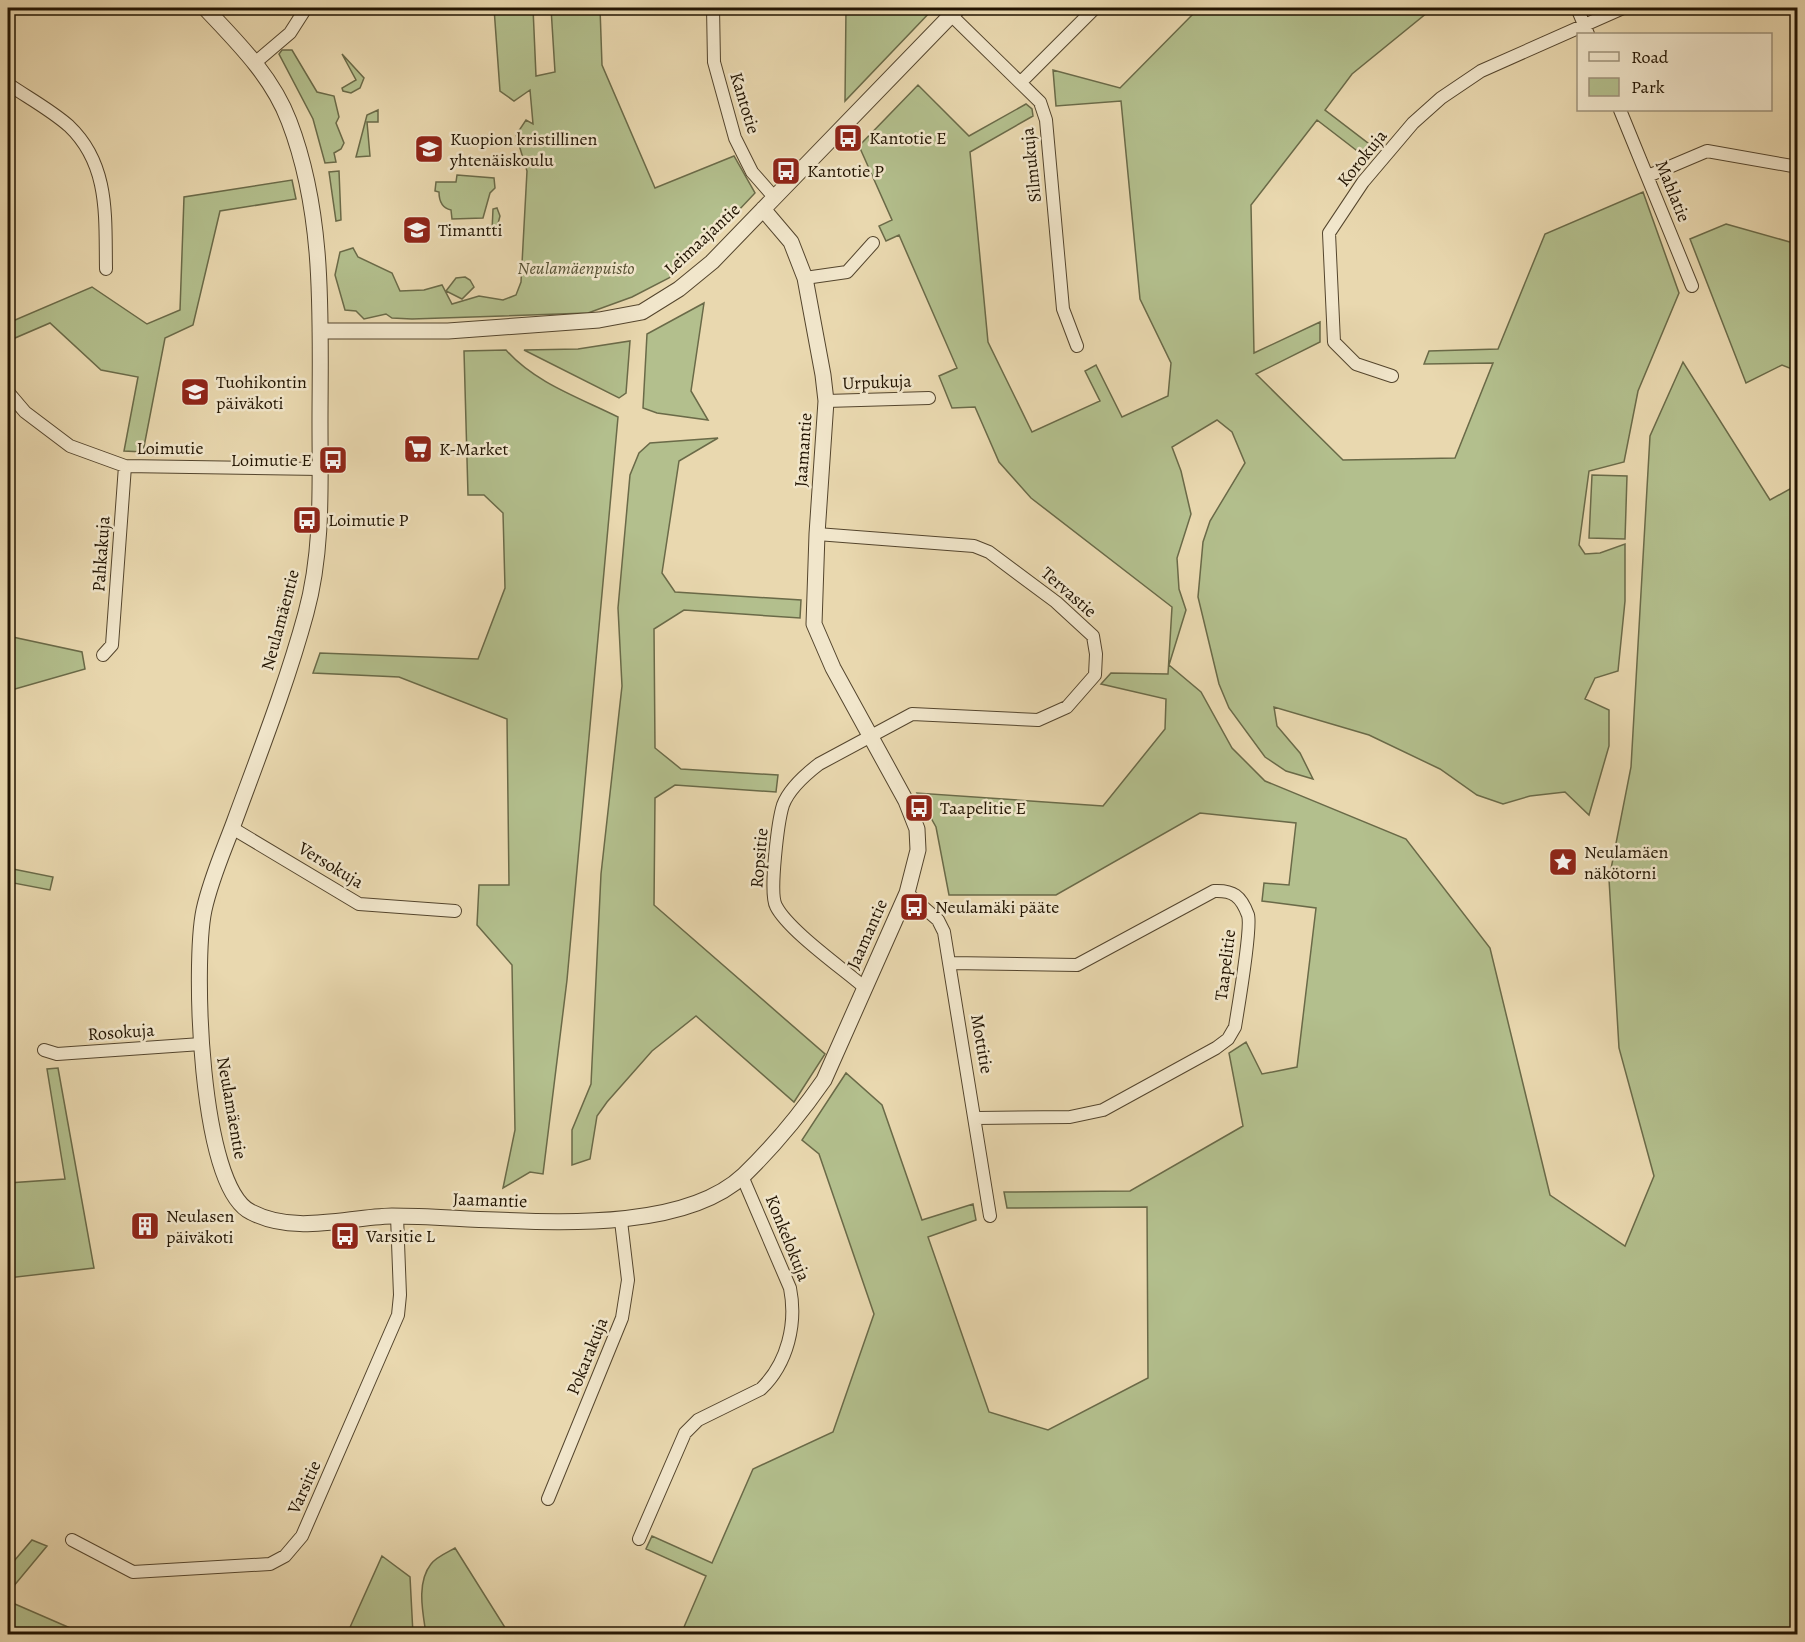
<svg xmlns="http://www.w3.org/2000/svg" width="1805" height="1642" viewBox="0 0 1805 1642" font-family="Alegreya,serif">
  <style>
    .green { fill: #b3bf8d; stroke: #6a6a48; stroke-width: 1.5 }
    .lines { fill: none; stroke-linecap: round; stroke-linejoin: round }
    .minor-casing { stroke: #54452d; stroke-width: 14 }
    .tertiary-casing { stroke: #54452d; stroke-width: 17 }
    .minor { stroke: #f1e6cb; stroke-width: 12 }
    .tertiary { stroke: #f1e6cb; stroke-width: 15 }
    .labels { text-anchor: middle; stroke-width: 5; stroke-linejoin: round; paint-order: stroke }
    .street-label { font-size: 18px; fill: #221402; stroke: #f1e6cb }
    .poi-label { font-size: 18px; fill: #221402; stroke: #f1e6cb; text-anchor: start }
    .park-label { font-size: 18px; font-style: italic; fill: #555033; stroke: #f1e6cb }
  </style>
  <rect width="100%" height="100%" fill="#e9d8af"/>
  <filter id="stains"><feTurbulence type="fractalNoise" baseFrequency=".00333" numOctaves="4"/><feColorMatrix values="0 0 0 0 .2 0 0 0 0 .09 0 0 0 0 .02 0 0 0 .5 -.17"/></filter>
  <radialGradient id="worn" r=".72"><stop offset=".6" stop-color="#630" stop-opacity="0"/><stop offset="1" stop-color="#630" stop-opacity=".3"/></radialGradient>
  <path class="green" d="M 494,8 L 533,8 L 536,76 L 555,72 L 551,8 L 600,8 L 602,65 L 655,188 L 734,156 L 755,193 L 705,246 L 669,278 L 632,297 L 588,313 L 412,319 L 392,318 L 386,314 L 364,319 L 356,311 L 345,310 L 335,275 L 340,252 L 353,248 L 358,257 L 392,273 L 400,291 L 424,290 L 442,285 L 452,304 L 479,296 L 503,300 L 516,295 L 521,282 L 527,171 L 516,135 L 526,120 L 533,124 L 530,90 L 514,101 L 500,91 Z
    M 846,8 L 934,8 L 845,101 Z
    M 1199,8 L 1433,8 L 1352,74 L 1325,110 L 1377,150 L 1369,160 L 1317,120 L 1251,205 L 1254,353 L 1320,322 L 1320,342 L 1256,374 L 1343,460 L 1455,458 L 1493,363 L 1424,364 L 1429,351 L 1498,349 L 1545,234 L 1643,192 L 1679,293 L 1638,391 L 1624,462 L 1589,471 L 1579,545 L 1585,554 L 1600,553 L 1625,544 L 1625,601 L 1618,671 L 1595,678 L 1585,699 L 1609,710 L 1609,746 L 1589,815 L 1565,792 L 1530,796 L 1503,804 L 1477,795 L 1440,769 L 1369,735 L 1274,707 L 1277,726 L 1300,753 L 1313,779 L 1286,771 L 1265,757 L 1229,708 L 1219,684 L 1198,597 L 1203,542 L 1210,521 L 1245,463 L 1232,432 L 1217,420 L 1172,447 L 1181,471 L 1191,514 L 1177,558 L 1179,589 L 1186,610 L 1169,665 L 1201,692 L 1232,748 L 1265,781 L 1406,839 L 1490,948 L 1550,1195 L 1625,1246 L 1654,1176 L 1619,1048 L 1609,879 L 1631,767 L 1650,436 L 1683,362 L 1770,500 L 1797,485 L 1797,1634 L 681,1634 L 706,1576 L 646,1549 L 652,1536 L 712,1563 L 753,1469 L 833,1432 L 874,1314 L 819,1154 L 802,1140 L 846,1073 L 882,1105 L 922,1220 L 973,1204 L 976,1220 L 928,1237 L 989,1412 L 1048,1430 L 1148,1378 L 1147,1207 L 1007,1208 L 1004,1192 L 1130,1191 L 1243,1126 L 1229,1053 L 1246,1042 L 1262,1074 L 1297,1067 L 1316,908 L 1262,901 L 1264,883 L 1289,885 L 1296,823 L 1200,813 L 1056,895 L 949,895 L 936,827 L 917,793 L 1103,806 L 1165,729 L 1166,699 L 1101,684 L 1111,673 L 1168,674 L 1172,607 L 1031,498 L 999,462 L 975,407 L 952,408 L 939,376 L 957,368 L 899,235 L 886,241 L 879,226 L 892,220 L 859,146 L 918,85 L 969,136 L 1026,104 L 1032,109 L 1033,116 L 970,152 L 988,342 L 1032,432 L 1100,401 L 1085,371 L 1096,365 L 1122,417 L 1168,396 L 1171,363 L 1140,299 L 1121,101 L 1056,106 L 1053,70 L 1120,88 Z
    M 282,50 L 292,50 L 317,92 L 334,96 L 339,117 L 336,123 L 344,143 L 341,149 L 334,153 L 336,162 L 325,163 L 313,119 L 279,54 Z
    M 342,54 L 364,78 L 360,88 L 351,93 L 343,91 L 342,88 L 356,80 Z
    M 378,110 L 378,122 L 367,122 L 370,156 L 356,157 L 367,115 Z
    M 339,171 L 341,220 L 336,221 L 329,172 Z
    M 457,175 L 494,178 L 495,188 L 490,193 L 483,218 L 452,219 L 451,210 C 442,208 439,202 439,192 L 435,191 L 436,182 L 456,182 Z
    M 292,180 L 296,199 L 220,211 L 193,325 L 165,338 L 143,452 L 124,451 L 138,377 L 101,370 L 50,323 L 8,341 L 8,323 L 92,287 L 147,324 L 180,310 L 184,197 Z
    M 497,208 L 500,216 L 496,231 L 492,231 L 493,209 Z
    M 1726,224 L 1797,244 L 1797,371 L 1782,365 L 1746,383 L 1690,239 Z
    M 465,277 L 470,280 L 474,287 L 462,299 L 446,291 L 456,278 Z
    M 704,303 L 691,391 L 708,420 L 657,413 L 643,408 L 647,334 Z
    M 630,341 L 626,393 L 619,398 L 524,350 L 578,349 Z
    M 506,350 C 535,383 580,398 618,417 L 567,980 L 543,1174 L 530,1172 L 503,1188 L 515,1130 L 512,965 L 477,925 L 479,885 L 509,885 L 507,719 L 399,677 L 313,673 L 320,653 L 478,659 L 505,588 L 503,513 L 484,495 L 468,495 L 464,351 Z
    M 718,438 L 679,461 L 662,573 L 675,592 L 801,600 L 800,618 L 684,610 L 654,629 L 655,748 L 681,769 L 778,775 L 776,792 L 675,785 L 655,798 L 654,905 L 825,1054 L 794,1102 L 696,1016 L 652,1051 L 607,1102 L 597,1116 L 590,1159 L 572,1165 L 572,1130 L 591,1084 L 601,874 L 622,686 L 618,608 L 630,475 L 639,453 L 650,443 Z
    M 1592,475 L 1627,476 L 1625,539 L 1589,538 Z
    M 8,636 L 82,652 L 85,669 L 8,691 Z
    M 8,868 L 53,877 L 50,890 L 8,882 Z
    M 58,1068 L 94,1268 L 8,1278 L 8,1183 L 65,1179 L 47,1069 Z
    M 32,1540 L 47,1546 L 8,1593 L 8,1568 Z
    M 455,1548 L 509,1634 L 511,1634 L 426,1634 C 423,1613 416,1583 431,1564 C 436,1557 448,1552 455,1548 Z
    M 382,1556 L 410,1577 L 413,1634 L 347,1634 Z
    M 8,1601 L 84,1634 L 8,1634 Z"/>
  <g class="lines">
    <g class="minor-casing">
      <path id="minor" d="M 713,8 L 714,62 L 735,138 L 752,172 L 774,197
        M 1577,8 L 1588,34
        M 951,15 L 1040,102 L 1046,120 L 1063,309 L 1077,346
        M 256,62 L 290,33 L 306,8
        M 1021,82 L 1095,8
        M 8,84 C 27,97 51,110 69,126 C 110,165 105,217 106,269
        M 1620,110 L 1692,286
        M 1648,176 L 1707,151 L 1798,167
        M 805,278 L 847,272 L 873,243
        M 1392,376 L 1356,364 L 1334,342 L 1329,233 L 1363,182 L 1413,123 L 1441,98 L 1481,71 L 1623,8
        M 8,392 L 25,412 L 70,446 L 125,466 L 320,469
        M 826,401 L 929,398
        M 817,534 L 974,546 L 989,552 L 1056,602 L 1093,636 L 1096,654 L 1095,675 L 1067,707 L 1038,720 L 912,714 L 819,764 C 806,774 789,789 783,805 C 778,821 769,893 776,906 C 788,930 842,968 864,987
        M 103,655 L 112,645 L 125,466
        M 232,828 L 359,904 L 455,911
        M 907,893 L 938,920 L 944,932 L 990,1216
        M 950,963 L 1077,965 L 1214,891 C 1233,890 1241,896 1248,915 C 1252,928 1238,1008 1235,1027 L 1228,1039 L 1216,1048 L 1103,1110 L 1070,1117 L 976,1118
        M 44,1050 L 57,1054 L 201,1044
        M 548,1499 L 622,1318 L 628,1280 L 621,1221
        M 639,1539 L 685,1433 L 698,1420 L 761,1389 C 788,1363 797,1323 790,1288 L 742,1176
        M 72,1540 L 133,1572 L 270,1564 L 285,1556 L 302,1536 L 398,1315 L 400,1295 L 397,1216"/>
    </g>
    <g class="tertiary-casing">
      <path id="tertiary" d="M 205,8 C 237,42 272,76 289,121 C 326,217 320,323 320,423 C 320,486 323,551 306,613 C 287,683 260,752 235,820 C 224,850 211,878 204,910 C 193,962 199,1187 251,1212 C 295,1235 346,1217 392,1216 C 427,1216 462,1219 496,1220 C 568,1223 688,1228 744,1175 C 773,1147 801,1113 824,1080 L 907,893 L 918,850 L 917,829 L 906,801 L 833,668 L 814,624 L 817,534 L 826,401 L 823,375 L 805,278 L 791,242 L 763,209
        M 320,331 L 448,331 L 599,320 L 642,312 L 679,289 L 712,262 L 958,8"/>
    </g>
    <use href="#minor" class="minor"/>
    <use href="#tertiary" class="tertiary"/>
  </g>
  <defs>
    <g id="bus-square" transform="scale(1.5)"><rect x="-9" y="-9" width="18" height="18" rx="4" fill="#8f2418" stroke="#f1e6cb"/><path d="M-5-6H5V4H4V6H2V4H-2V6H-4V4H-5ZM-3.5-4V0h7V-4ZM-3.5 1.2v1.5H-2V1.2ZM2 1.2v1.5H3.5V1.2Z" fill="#fff"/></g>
    <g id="school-square" transform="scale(1.5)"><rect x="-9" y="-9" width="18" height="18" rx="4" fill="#8f2418" stroke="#f1e6cb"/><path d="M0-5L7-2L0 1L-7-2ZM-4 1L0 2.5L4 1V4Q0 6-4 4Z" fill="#fff"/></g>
    <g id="supermarket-square" transform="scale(1.5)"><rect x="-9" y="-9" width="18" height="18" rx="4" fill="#8f2418" stroke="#f1e6cb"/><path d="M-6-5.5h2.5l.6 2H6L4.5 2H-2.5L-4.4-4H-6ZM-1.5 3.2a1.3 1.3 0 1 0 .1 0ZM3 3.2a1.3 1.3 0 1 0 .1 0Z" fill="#fff"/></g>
    <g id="sight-square" transform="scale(1.5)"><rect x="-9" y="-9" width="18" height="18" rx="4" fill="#8f2418" stroke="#f1e6cb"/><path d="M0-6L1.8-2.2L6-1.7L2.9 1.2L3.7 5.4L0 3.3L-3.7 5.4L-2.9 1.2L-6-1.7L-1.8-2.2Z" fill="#fff"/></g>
    <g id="building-square" transform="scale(1.5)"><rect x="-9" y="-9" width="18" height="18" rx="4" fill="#8f2418" stroke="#f1e6cb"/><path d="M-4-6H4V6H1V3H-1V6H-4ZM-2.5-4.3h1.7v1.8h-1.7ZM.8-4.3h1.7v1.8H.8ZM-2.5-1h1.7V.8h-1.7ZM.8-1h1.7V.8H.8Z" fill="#fff"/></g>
  </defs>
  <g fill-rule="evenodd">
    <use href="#bus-square" x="848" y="138"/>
    <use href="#school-square" x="429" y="149"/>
    <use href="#bus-square" x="786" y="171"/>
    <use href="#school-square" x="417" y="230"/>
    <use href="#school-square" x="195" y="392"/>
    <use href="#supermarket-square" x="418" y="449"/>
    <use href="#bus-square" x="333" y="460"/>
    <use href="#bus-square" x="307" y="520"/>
    <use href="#bus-square" x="919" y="808"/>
    <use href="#sight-square" x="1563" y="862"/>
    <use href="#bus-square" x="914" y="907"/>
    <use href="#building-square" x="145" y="1226"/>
    <use href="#bus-square" x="345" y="1236"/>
  </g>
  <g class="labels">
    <g class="street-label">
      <text transform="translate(745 103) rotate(73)" y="6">Kantotie</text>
      <text transform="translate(1362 158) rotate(-51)" y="6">Korokuja</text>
      <text transform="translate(1031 165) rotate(-96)" y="6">Silmukuja</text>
      <text transform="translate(1673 191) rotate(68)" y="6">Mahlatie</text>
      <text transform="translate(702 239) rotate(-43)" y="6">Leimaajantie</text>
      <text transform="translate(877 382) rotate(-2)" y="6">Urpukuja</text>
      <text x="170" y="454">Loimutie</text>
      <text transform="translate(803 450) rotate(-86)" y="6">Jaamantie</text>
      <text transform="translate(101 554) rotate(-86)" y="6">Pahkakuja</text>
      <text transform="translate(1069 592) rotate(41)" y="6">Tervastie</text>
      <text transform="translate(280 620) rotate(-75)" y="6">Neulamäentie</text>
      <text transform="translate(759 858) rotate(-85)" y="6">Ropsitie</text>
      <text transform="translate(331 865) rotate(31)" y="6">Versokuja</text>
      <text transform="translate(867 934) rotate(-66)" y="6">Jaamantie</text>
      <text transform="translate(1225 965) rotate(-83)" y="6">Taapelitie</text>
      <text transform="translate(121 1032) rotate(-4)" y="6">Rosokuja</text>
      <text transform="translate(982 1044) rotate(80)" y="6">Mottitie</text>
      <text transform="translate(232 1108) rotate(80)" y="6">Neulamäentie</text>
      <text transform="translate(490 1200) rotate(2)" y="6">Jaamantie</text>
      <text transform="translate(788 1238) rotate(68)" y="6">Konkelokuja</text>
      <text transform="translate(587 1356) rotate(-68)" y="6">Pokarakuja</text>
      <text transform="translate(304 1487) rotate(-66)" y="6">Varsitie</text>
    </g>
    <g class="poi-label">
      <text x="869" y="144">Kantotie E</text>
      <text x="450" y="145">Kuopion kristillinen<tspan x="450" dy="21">yhtenäiskoulu</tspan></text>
      <text x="807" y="177">Kantotie P</text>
      <text x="438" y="236">Timantti</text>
      <text x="216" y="388">Tuohikontin<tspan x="216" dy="21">päiväkoti</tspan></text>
      <text x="439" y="455">K-Market</text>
      <text x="312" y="466" text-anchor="end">Loimutie E</text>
      <text x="328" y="526">Loimutie P</text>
      <text x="940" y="814">Taapelitie E</text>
      <text x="1584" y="858">Neulamäen<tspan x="1584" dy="21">näkötorni</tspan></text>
      <text x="935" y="913">Neulamäki pääte</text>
      <text x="166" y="1222">Neulasen<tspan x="166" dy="21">päiväkoti</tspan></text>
      <text x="366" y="1242">Varsitie L</text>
    </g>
    <g class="park-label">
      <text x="576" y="274">Neulamäenpuisto</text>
    </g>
  </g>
  <rect width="1805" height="1642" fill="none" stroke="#e9d8af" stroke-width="30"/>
  <rect x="9" y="9" width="1787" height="1624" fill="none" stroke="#221402" stroke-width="3"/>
  <rect x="15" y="15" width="1775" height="1612" fill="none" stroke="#221402" stroke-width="1.5"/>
  <rect x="1577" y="33" width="195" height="78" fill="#f1e6cb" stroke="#9e927b" stroke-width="1.5"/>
  <rect x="1589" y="52" width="30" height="9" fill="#f1e6cb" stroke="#9e927b" stroke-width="1.5"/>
  <text x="1631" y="63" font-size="18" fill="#221402">Road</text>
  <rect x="1589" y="78" width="30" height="18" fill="#b3bf8d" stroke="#9e927b" stroke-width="1.5"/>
  <text x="1631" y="93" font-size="18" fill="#221402">Park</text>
  <rect width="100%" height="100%" filter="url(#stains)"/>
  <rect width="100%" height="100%" fill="url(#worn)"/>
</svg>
